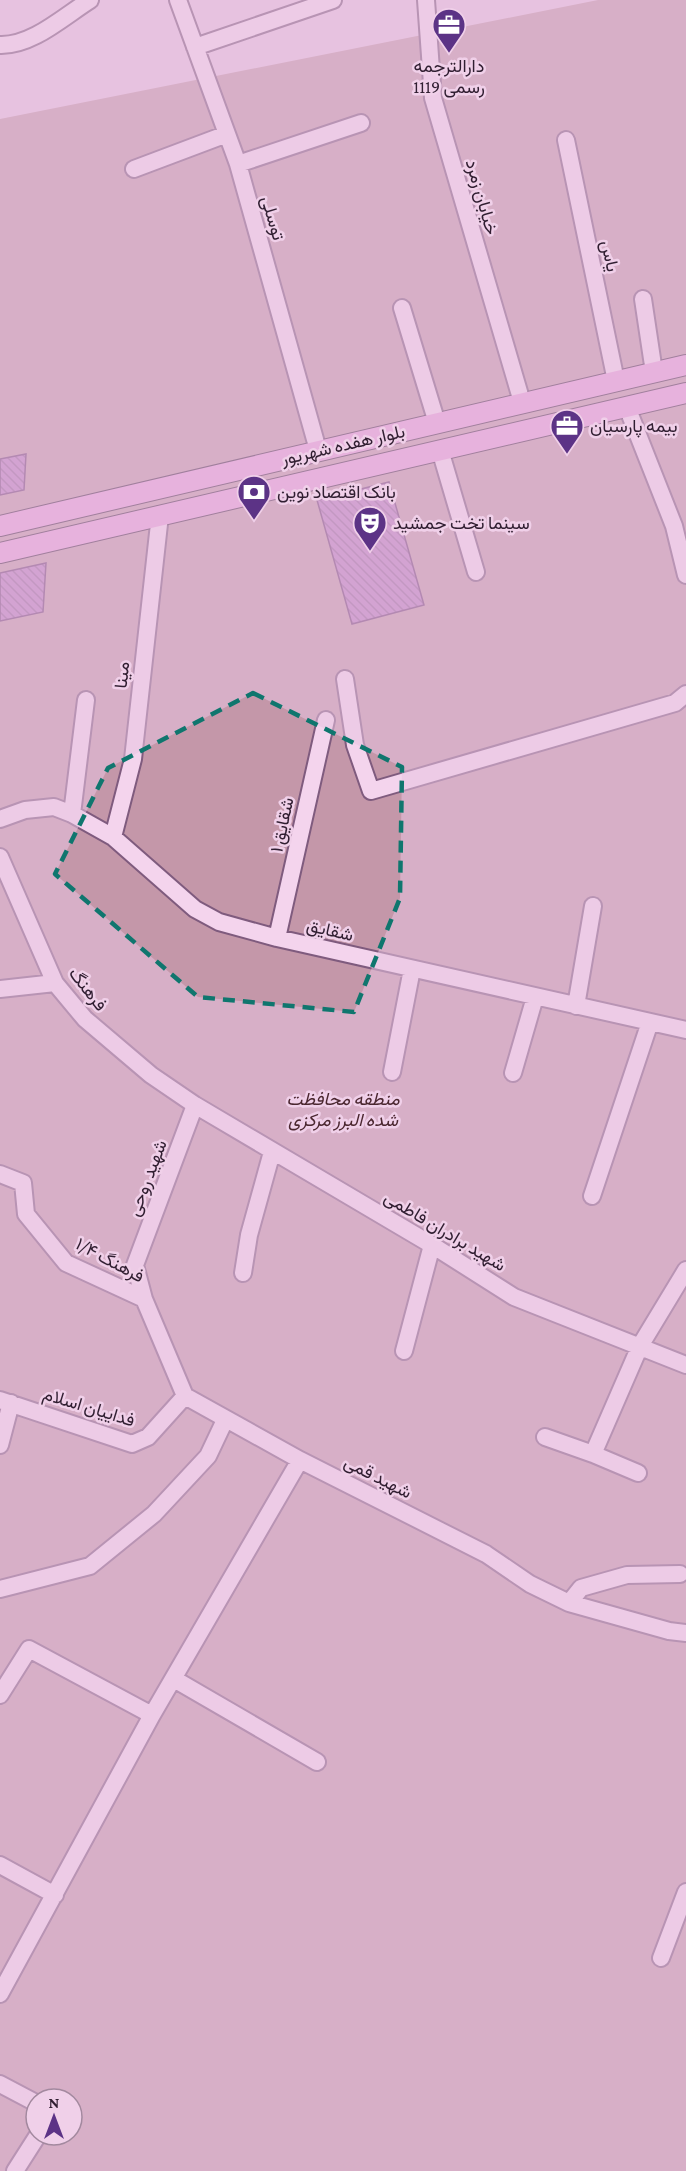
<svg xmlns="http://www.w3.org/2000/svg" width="686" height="2171" viewBox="0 0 686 2171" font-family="'Crimson Pro',Vazirmatn,serif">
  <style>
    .park { fill: #c497a9; fill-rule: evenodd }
    .building { fill: url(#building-back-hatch); stroke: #75447b; stroke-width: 1.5 }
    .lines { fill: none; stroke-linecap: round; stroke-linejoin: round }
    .minor-casing { stroke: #7f5b7e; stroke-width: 20 }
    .major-casing { stroke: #4c2f4d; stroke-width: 22 }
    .minor { stroke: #f4d4ed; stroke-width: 16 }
    .major { stroke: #e79ed9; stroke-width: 20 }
    .marked { fill: none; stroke: #0f766e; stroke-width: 4.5; stroke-dasharray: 12 8; stroke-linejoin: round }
    .labels { text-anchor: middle; stroke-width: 5; stroke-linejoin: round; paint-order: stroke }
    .poi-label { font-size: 18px; fill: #301e31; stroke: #f0d0e9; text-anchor: start }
    .street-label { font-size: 18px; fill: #301e31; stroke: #f0d0e9 }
    .park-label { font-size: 18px; font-style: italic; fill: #4b2730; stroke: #f0d0e9 }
  </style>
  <defs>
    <pattern id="building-back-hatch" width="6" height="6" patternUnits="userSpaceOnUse" patternTransform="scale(1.5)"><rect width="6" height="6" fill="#bb7cc1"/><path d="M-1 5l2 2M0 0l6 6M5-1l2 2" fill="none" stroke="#98659d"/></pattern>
  </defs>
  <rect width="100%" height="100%" fill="#e7c2e0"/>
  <path class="park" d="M 598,0 L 686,0 L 686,2171 L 0,2171 L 0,119 ZM 36,2099 L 72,2099 L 72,2135 L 36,2135 Z"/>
  <path class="building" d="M 26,454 L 24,490 L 0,495 L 0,459 Z
    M 389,482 L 424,605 L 352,624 L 317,500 Z
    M 46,563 L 43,612 L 0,621 L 0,573 Z"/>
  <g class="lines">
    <g class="minor-casing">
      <path id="minor" d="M 178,0 L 238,164 L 318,450
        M 426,0 L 433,98 L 522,402
        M 0,45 C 32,46 63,17 90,0
        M 195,47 L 333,0
        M 566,140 L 616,381
        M 238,164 L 361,123
        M 134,169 L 227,134
        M 643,299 L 654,372
        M 402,308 L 437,423
        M 627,407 L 674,526 L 686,575
        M 440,450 L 476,572
        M 345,679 L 355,745 L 371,791 L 675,703 L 686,694
        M 72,814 L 86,700
        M 0,819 L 25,810 L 54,807 L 72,814 L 113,837 L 195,909 L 219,922 L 277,938 L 686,1030
        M 113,837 L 133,759 L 160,515
        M 0,857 L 55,983 L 85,1019 L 151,1075 L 195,1105 L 432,1245 L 514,1297 L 686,1365
        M 277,938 L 326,720
        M 0,989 L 55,983
        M 576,1006 L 593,906
        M 392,1072 L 412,969
        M 513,1073 L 535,997
        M 195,1105 L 135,1265 L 144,1299 L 185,1396 L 300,1460 L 486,1554 L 530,1584 L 569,1603 L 669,1631 L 686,1633
        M 0,1174 L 23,1183 L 26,1214 L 66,1263 L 144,1299
        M 592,1196 L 650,1022
        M 243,1273 L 249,1235 L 272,1152
        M 404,1351 L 432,1245
        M 0,1400 L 132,1444 L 148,1437 L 185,1396
        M 545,1437 L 593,1454 L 640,1346 L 686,1270
        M 0,1445 L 11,1403
        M 593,1454 L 638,1473
        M 0,1589 L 90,1566 L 154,1514 L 208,1456 L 225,1420
        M 569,1603 L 581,1588 L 627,1575 L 680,1574
        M 174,1679 L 317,1762
        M 0,1695 L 29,1649 L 152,1715
        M 0,1865 L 55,1895
        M 661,1958 L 686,1892
        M 0,1994 L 152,1715 L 300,1460
        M 0,2084 L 36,2103
        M 15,2171 L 38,2135"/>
    </g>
    <g class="major-casing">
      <path id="major" d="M 0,526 L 686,365
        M 0,553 L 686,393"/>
    </g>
    <use href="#minor" class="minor"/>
    <use href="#major" class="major"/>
  </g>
  <path d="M0 0H686V2171H0ZM 253,693 L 402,767 L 400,898 L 354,1012 L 198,997 L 55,874 L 108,768 Z" fill="#e7c2e0" fill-opacity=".55" fill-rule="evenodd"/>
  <path class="marked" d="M 253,693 L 402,767 L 400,898 L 354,1012 L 198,997 L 55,874 L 108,768 Z"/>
  <defs>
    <g id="office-pin" transform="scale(1.725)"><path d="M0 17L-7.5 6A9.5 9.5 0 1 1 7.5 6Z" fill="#5c3386" stroke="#f0d0e9"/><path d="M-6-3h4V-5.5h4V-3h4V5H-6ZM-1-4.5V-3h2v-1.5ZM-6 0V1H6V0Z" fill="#fff"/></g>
    <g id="bank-pin" transform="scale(1.725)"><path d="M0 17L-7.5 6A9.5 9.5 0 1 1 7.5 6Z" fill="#5c3386" stroke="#f0d0e9"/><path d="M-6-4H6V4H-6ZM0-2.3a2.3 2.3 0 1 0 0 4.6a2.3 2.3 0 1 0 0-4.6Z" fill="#fff"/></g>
    <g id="theatre-pin" transform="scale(1.725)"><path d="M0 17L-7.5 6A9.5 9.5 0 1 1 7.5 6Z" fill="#5c3386" stroke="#f0d0e9"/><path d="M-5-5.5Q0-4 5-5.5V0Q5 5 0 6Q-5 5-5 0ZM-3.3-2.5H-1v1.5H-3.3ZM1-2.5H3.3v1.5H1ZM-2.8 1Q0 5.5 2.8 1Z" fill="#fff"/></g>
  </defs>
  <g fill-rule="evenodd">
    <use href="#office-pin" x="449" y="25"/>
    <use href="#office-pin" x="567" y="426"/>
    <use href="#bank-pin" x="254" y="492"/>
    <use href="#theatre-pin" x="370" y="523"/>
  </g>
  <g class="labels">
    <g class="poi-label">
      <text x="449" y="72" text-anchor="middle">دارالترجمه<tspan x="449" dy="21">رسمی 1119</tspan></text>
      <text x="590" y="432">بیمه پارسیان</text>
      <text x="277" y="498">بانک اقتصاد نوین</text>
      <text x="393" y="529">سینما تخت جمشید</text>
    </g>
    <g class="street-label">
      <text transform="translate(482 197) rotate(74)" y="6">خیابان زمرد</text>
      <text transform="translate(273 218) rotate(74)" y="6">توسلی</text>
      <text transform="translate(610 256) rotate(78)" y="6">یاس</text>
      <text transform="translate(343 445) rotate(-13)" y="6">بلوار هفده شهریور</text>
      <text transform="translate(122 675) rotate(-84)" y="6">مینا</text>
      <text transform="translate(282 825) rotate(-78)" y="6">شقایق ۱</text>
      <text transform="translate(330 930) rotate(13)" y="6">شقایق</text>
      <text transform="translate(88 989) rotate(52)" y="6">فرهنگ</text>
      <text transform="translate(147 1178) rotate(-69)" y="6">شهید روحی</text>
      <text transform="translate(445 1231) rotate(31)" y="6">شهید برادران فاطمی</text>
      <text transform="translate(110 1260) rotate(28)" y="6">فرهنگ ۱/۴</text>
      <text transform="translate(89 1407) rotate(17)" y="6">فداییان اسلام</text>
      <text transform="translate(378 1477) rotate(27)" y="6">شهید قمی</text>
    </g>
    <g class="park-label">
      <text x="343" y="1105">منطقه محافظت<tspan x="343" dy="21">شده البرز مرکزی</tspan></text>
    </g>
  </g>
  <g transform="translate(54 2117)"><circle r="28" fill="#f0d0e9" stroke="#a3899f" stroke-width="1.5"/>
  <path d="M0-4.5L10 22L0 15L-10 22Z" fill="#5c3386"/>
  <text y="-9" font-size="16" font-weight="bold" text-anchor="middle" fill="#301e31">N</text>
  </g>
</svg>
